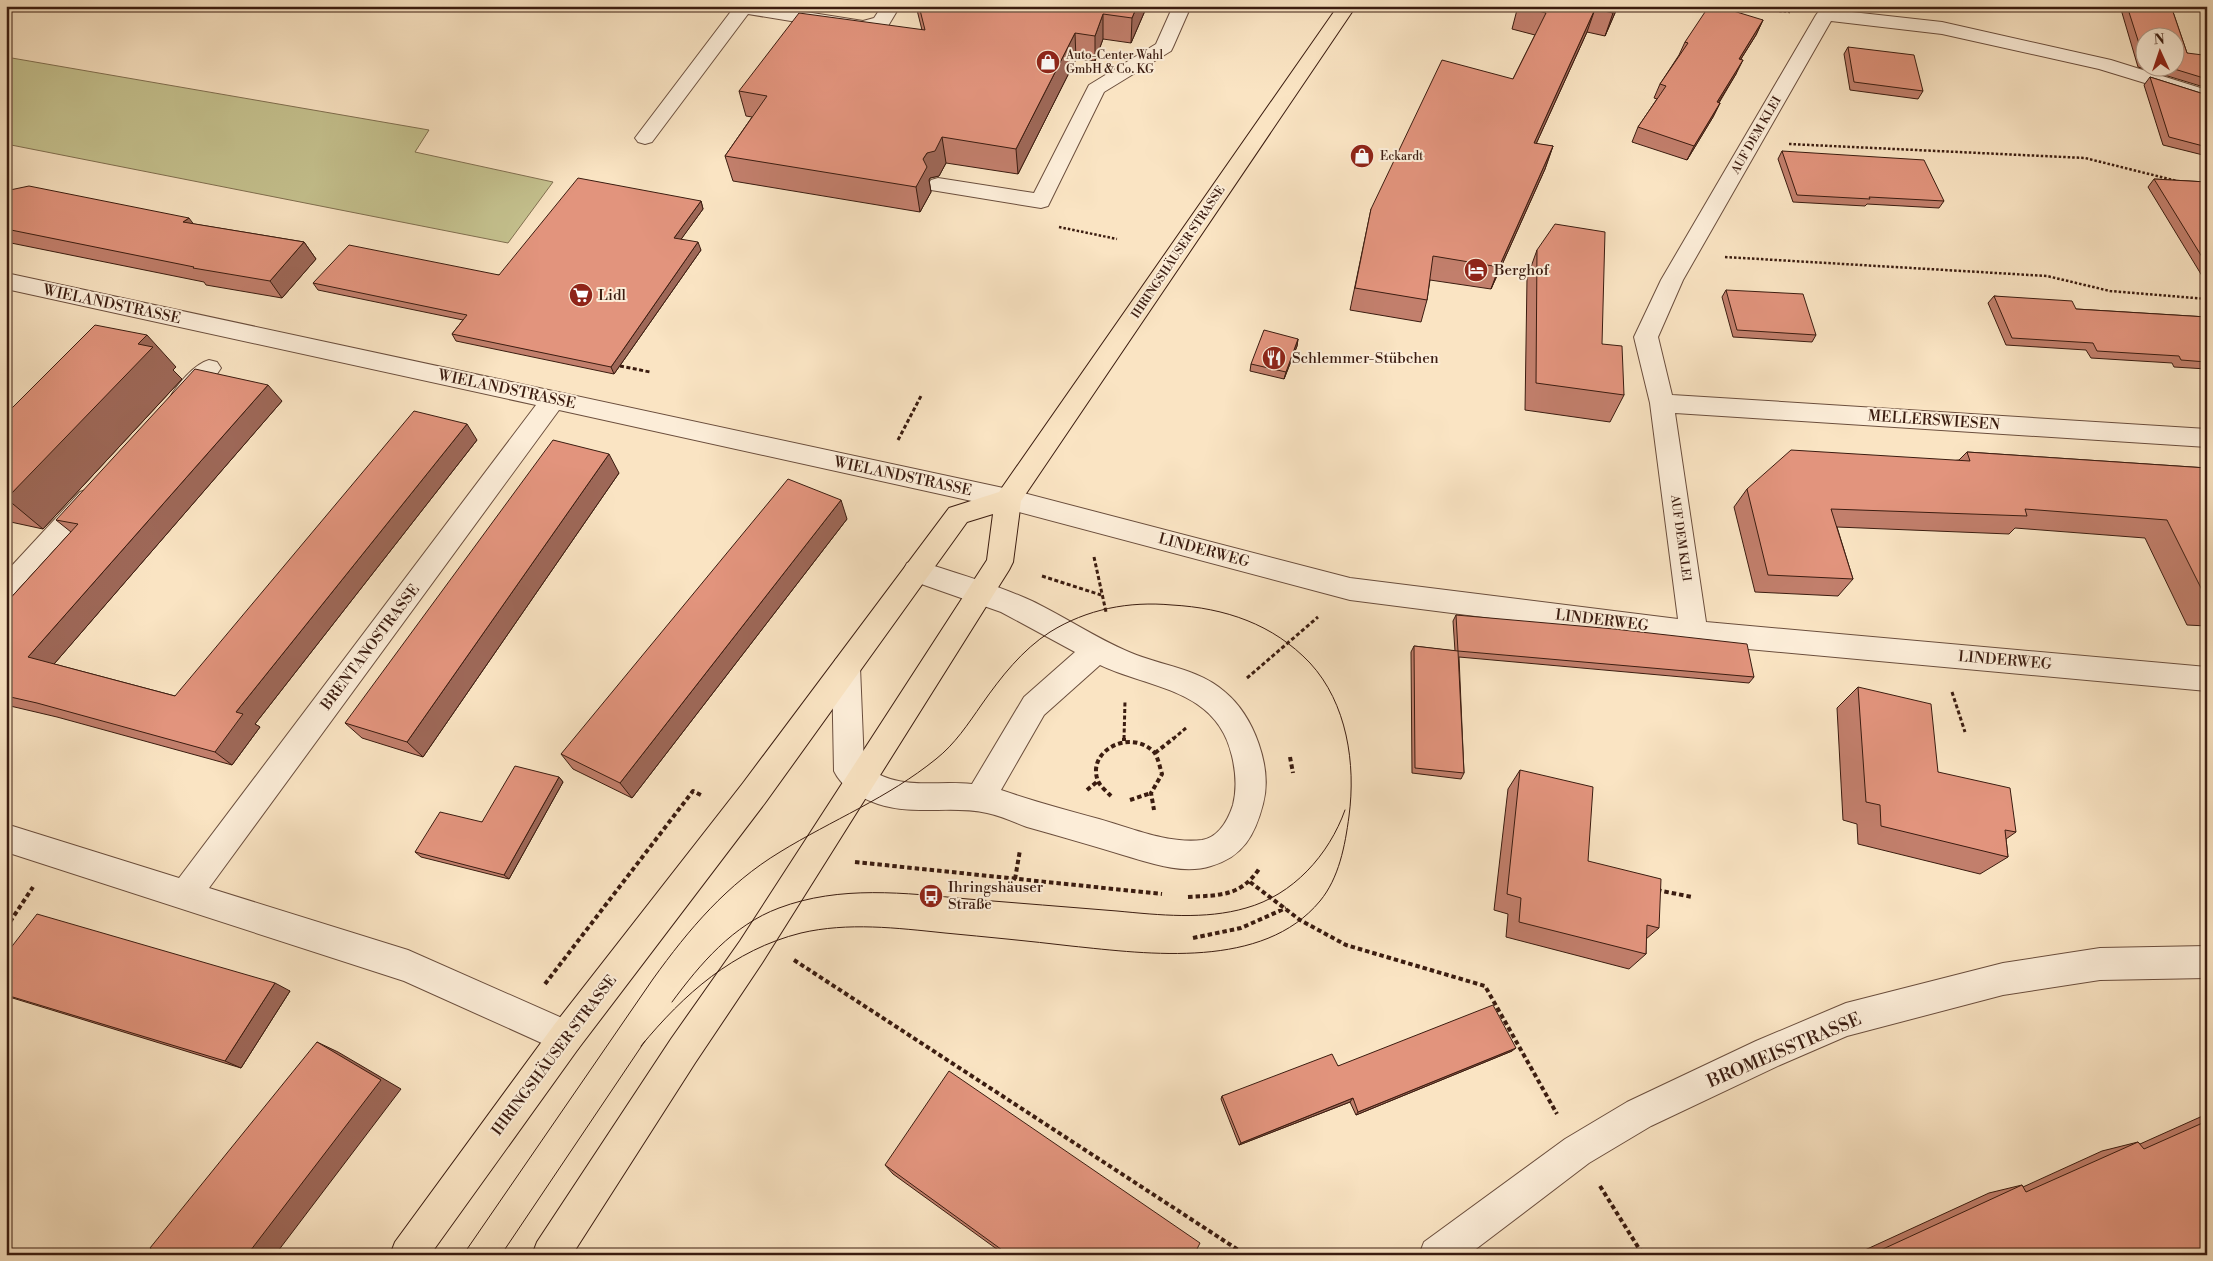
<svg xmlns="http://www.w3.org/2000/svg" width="2213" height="1261" viewBox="0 0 2213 1261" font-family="'Libre Bodoni',serif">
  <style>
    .green { fill: #c5c28f; stroke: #806f50 }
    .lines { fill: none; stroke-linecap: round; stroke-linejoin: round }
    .lane-casing { stroke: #6b4e3d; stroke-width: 2 }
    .street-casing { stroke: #6b4e3d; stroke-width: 2 }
    .primary-casing { stroke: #3b1c10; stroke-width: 2 }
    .path-far2 { stroke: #3b1c10; stroke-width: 2.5; stroke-dasharray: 2.5 2; stroke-linecap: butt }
    .path-far1 { stroke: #3b1c10; stroke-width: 3; stroke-dasharray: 4 2.5; stroke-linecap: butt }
    .path { stroke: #3b1c10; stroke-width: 4; stroke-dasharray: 4.5 3; stroke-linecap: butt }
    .lane { fill: #fcedd8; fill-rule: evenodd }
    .street { fill: #fcedd8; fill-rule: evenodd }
    .primary { fill: #fae4c3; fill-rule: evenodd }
    .tram { stroke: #3b1c10; stroke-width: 1 }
    .wall { fill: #c27f6c; stroke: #3b1c10; fill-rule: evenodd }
    .shaded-wall { fill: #9e6858; stroke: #3b1c10 }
    .building { fill: #e2947d; stroke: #3b1c10 }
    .labels { text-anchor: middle; stroke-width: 4; stroke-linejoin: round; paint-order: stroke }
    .far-poi-label { font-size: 12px; fill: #3b1c10; stroke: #fcedd8; text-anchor: start }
    .far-street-label { font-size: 12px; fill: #3b1c10; stroke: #fcedd8 }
    .poi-label { font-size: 15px; fill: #3b1c10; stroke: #fcedd8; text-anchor: start }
    .street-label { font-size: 15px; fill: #3b1c10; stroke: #fcedd8 }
    .near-street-label { font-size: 18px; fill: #3b1c10; stroke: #fcedd8 }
  </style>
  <rect width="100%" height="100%" fill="#fae4c3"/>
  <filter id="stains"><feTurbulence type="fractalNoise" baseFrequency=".004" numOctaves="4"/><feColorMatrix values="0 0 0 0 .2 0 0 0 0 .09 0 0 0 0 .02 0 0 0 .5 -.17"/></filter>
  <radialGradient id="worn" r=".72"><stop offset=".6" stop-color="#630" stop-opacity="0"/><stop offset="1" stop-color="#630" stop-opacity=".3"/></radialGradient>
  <path class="green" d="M 6,57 L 429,130 L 415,152 L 553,182 L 508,243 L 6,144 Z"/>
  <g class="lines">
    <g class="lane-casing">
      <path id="lane" d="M 735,6 L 768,6 L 863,21 L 874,18 L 882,6 L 900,6 L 888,26 L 864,33 L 748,14 L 652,142 L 645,144 L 638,142 L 635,138 L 638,134 Z
        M 1173,6 L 1191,6 L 1173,47 L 1171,51 L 1104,92 L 1048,206 L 1041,208 L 931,190 L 928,185 L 931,180 L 938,178 L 1034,193 L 1089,85 L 1156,44 Z
        M 916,560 C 955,573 995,584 1032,601 C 1065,617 1096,638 1129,652 C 1161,666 1198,668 1225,692 C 1254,716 1273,768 1263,804 C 1255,835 1243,857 1211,866 C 1183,875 1150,863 1123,855 C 1091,845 1059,836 1027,827 C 1014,822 1001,816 987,813 C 951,805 914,816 878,804 C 861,798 842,788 834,771 L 832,667 L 836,659 L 846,655 L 856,659 L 860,667 L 864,765 C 899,792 931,780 972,784 L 1024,697 L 1075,652 L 1001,612 L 907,579 L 903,571 L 907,563 ZM 1100,665 C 1151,689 1217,689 1232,756 C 1236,773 1237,789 1233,805 C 1228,820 1219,837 1202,840 C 1168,844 1131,828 1099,819 C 1066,810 1033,801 1001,790 L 1044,715 Z"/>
    </g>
    <g class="street-casing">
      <path id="street" d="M 1825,9 L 1942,22 L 2111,60 L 2207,90 L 2207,102 L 2099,69 L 1942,34 L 1831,21 L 1683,280 L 1658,337 L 1672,395 L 2207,429 L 2207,447 L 1675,413 L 1706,622 L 2207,667 L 2207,691 L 1694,644 L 1350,600 L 1008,509 L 559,410 L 209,888 L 408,950 L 578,1025 L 583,1037 L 578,1049 L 566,1054 L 404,981 L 6,852 L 6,824 L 179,878 L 536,405 L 6,289 L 6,273 L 1008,489 L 1350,578 L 1678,619 L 1650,403 L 1634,337 L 1661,280 L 1816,15 L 1819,11 Z
        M 209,360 L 217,362 L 221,368 L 217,374 C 205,388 193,411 172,405 L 169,399 C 177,385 194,364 209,360 Z
        M 89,489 L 98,492 L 102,499 L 98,506 L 16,598 L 6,601 L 6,572 L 80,492 Z
        M 2207,946 L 2207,978 L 2100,980 L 2003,995 L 1847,1036 L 1780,1065 L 1651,1126 L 1589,1163 L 1468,1255 L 1419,1255 L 1424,1242 L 1565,1139 L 1627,1102 L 1756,1041 L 1846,1003 L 2003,963 L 2100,948 Z"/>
    </g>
    <g class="primary-casing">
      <path id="primary" d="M 1338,6 L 1356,6 L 1021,501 L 1013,562 L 1009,570 L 762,963 L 695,1063 L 572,1255 L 532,1255 L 537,1242 L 671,1039 L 740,941 L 987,560 L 993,514 L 967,522 L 765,803 L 578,1049 L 430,1255 L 390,1255 L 395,1242 L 554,1025 L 743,783 L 949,508 L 999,492 Z"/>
    </g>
    <path class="path-far2" d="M 1730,6 L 1790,12
      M 1789,144 L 2085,158 L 2177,181
      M 1059,227 L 1117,239
      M 1725,257 L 2047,276 L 2110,291 L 2207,299"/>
    <path class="path-far1" d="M 620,366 L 650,372
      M 898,440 L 921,396
      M 1094,557 L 1106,612
      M 1042,576 L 1101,595
      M 1247,678 L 1318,617
      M 1952,692 L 1965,732
      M 1124,739 L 1125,701
      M 1173,739 L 1186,728"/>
    <path class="path" d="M 1124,741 L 1124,738
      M 1155,753 L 1174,738
      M 1290,757 L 1293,773
      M 1087,790 L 1098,781
      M 1111,796 C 1107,792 1100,786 1098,781 C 1086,751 1130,728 1154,752 C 1158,757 1160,768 1162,774 L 1151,793 L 1154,810
      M 1130,800 L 1151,793
      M 855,862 L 1162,894
      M 1015,879 L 1020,850
      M 1250,882 L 1300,920 L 1346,945 L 1485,986 L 1557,1114
      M 1657,890 L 1692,897
      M 1188,897 C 1219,895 1240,897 1259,869
      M 6,928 L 33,887
      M 1193,938 L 1241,928 L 1286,908
      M 794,960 L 1246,1255
      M 545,984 L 693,791 L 701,795
      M 1600,1186 L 1643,1255"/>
    <use href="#lane" class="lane"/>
    <use href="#street" class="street"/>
    <use href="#primary" class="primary"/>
    <path class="tram" d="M 672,1002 C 700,964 733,925 779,908 C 840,885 905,893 968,899 C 1018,903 1067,907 1117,911 C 1159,915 1205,920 1246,908 C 1293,895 1329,855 1345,810
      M 463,1255 L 653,979 C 689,929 727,884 780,852 C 832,820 888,798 936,759 C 955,744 968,724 982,704 C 1001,677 1022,650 1050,632 C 1087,609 1129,601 1172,605 C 1225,608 1273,624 1310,663 C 1347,703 1356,764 1349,816 C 1345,846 1339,878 1320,901 C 1263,970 1149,954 1071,946 C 1029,941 987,937 945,933 C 897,928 848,922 801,933 C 733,950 684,994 641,1046
      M 501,1255 L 645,1041"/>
  </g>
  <path class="wall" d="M 916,6 L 1147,6 L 1131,43 L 1103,39 L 1095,61 L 1076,59 L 1018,174 L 946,163 L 939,176 L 930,178 L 929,180 L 931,192 L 920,212 L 733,181 L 725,156 L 752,117 L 746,116 L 739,91 L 922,30 Z
    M 1518,6 L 1618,6 L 1605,36 L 1587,32 L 1536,144 L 1553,146 L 1545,169 L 1491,289 L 1430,280 L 1427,300 L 1421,322 L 1350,310 L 1371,209 L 1513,79 L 1535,35 L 1512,29 Z
    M 2120,6 L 2171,6 L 2187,53 L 2207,64 L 2207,88 L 2138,67 ZM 2146,38 L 2176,68 L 2146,68 Z
    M 1763,20 L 1756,35 L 1741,59 L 1736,74 L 1719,103 L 1720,103 L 1713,117 L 1687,160 L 1632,142 L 1638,127 L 1657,99 L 1654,98 L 1660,84 L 1679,55 L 1685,42 Z
    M 1848,47 L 1923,91 L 1918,99 L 1850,90 L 1844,54 Z
    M 2150,77 L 2207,95 L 2207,156 L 2163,145 L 2144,85 Z
    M 1782,151 L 1944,201 L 1939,208 L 1867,204 L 1865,206 L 1793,202 L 1778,159 Z
    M 2154,179 L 2207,182 L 2207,284 L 2148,187 Z
    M 6,189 L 194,224 L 304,242 L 316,259 L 282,298 L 206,285 L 204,282 L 6,242 Z
    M 701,201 L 703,209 L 681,239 L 701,250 L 614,374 L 456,341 L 452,334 L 463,320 L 318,290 L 313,283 L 499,275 Z
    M 1537,250 L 1602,344 L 1624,395 L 1610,422 L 1525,410 L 1527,278 Z
    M 1726,290 L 1816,335 L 1812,342 L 1733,337 L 1722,297 Z
    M 1994,296 L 2076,309 L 2207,317 L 2207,369 L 2174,367 L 2172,363 L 2091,358 L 2086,350 L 2006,345 L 1988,303 Z
    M 1298,339 L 1297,346 L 1284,379 L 1250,371 L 1251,364 Z
    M 176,367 L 173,370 L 182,379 L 43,529 L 6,521 L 6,414 Z
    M 282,401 L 54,664 L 175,696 L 477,440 L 255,724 L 260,727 L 232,765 L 57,717 L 6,705 L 6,603 L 71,532 L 56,520 Z
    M 1967,452 L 2207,468 L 2207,626 L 2187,625 L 2145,538 L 2015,528 L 2009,534 L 1837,527 L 1853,579 L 1838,596 L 1755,592 L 1734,507 L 1747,489 L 1959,460 Z
    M 619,473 L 423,757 L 362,738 L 345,723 Z
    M 847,519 L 632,798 L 573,769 L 561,754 Z
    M 1456,615 L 1754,677 L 1749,683 L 1459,657 L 1464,773 L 1461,779 L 1412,773 L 1411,652 L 1414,646 L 1455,651 L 1453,621 Z
    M 1858,687 L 1938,772 L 2016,832 L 2006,839 L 2008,857 L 1980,874 L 1858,844 L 1857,824 L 1843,820 L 1837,708 Z
    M 1520,770 L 1588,861 L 1659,928 L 1646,939 L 1646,954 L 1629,969 L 1506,937 L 1508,914 L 1494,910 L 1508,789 Z
    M 559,777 L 563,782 L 509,879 L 421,857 L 415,852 L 482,822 Z
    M 6,954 L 290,991 L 241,1068 L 6,996 Z
    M 1512,1051 L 1356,1115 L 1350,1102 L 1239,1145 L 1221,1099 L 1222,1096 L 1338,1066 Z
    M 2207,1114 L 2207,1255 L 1854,1255 L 1989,1193 L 2022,1185 L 2023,1187 L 2102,1151 L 2138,1142 L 2140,1144 Z
    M 885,1165 L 1194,1255 L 1005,1255 L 893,1174 Z"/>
  <path class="shaded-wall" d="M 1137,6 L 1147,6 L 1131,43 L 1132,18 Z
    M 1616,6 L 1618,6 L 1605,36 L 1613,13 Z
    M 1595,9 L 1587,32 L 1526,166 L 1534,143 Z
    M 1103,14 L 1103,39 L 1095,61 L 1095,36 Z
    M 1763,20 L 1756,35 L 1732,73 L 1739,59 Z
    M 1075,33 L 1076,59 L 1018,174 L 1016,149 Z
    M 1743,60 L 1736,74 L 1710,116 L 1717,102 Z
    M 1720,103 L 1713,117 L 1687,160 L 1694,146 Z
    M 942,137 L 946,163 L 939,176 L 930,178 L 929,180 L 931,192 L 920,212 L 916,187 L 923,159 L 927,153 Z
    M 1553,146 L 1545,169 L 1491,289 L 1499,267 Z
    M 701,201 L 703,209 L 677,245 L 674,238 Z
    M 189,218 L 201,234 L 183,222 Z
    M 304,242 L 316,259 L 282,298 L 270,281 Z
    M 698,242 L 701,250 L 614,374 L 611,367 Z
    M 147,335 L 176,367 L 173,370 L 182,379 L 43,529 L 7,499 L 138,344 Z
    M 1298,339 L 1297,346 L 1284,379 L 1286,372 Z
    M 268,385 L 282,401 L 48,671 L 28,657 Z
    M 467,424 L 477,440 L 255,724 L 260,727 L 232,765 L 215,752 L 236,712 Z
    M 609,454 L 619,473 L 423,757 L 407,742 Z
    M 841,500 L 847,519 L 632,798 L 620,783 Z
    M 559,777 L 563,782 L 509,879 L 504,875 Z
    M 275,983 L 290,991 L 241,1068 L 225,1061 Z
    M 317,1042 L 338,1052 L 401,1089 L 275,1255 L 247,1255 Z
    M 1516,1048 L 1512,1051 L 1356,1115 L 1358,1112 Z
    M 1353,1098 L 1350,1102 L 1239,1145 L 1241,1143 Z"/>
  <path class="building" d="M 919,6 L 1137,6 L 1132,18 L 1103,14 L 1095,36 L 1075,33 L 1016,149 L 942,137 L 935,151 L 927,153 L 923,159 L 927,167 L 916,187 L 725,156 L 767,96 L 739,91 L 799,13 L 925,30 Z
    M 1518,6 L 1616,6 L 1613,13 L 1595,9 L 1534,143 L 1553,146 L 1499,267 L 1433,256 L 1427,300 L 1355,288 L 1371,209 L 1442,60 L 1513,79 L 1546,13 Z
    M 1709,6 L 1717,6 L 1763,20 L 1739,59 L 1743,60 L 1717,102 L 1720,103 L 1694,146 L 1638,127 L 1666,86 L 1660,84 L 1688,43 L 1685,42 Z
    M 2127,6 L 2171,6 L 2187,53 L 2203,55 L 2207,64 L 2207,79 L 2171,68 L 2176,68 L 2176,38 L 2146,38 L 2146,60 L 2144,59 Z
    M 1848,47 L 1914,55 L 1923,91 L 1854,82 Z
    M 2150,77 L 2207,95 L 2207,147 L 2169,137 Z
    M 1782,151 L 1924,160 L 1944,201 L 1869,197 L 1870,199 L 1797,195 Z
    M 578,178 L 701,201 L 674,238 L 698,242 L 611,367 L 452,334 L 467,315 L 313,283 L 349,245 L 499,275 Z
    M 2154,179 L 2207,182 L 2207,265 Z
    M 29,186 L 189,218 L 183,222 L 304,242 L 270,281 L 193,268 L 194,267 L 6,229 L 6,189 L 10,190 Z
    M 1555,224 L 1605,232 L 1602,344 L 1622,346 L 1624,395 L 1536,383 L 1537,250 Z
    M 1726,290 L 1803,294 L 1816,335 L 1737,330 Z
    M 1994,296 L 2072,301 L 2076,309 L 2207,317 L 2207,362 L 2181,360 L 2179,356 L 2097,351 L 2093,343 L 2012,338 Z
    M 95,325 L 147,335 L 138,344 L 153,347 L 6,499 L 6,414 Z
    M 1264,330 L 1298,339 L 1286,372 L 1251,364 Z
    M 195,369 L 268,385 L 28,657 L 175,696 L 414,411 L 467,424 L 236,712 L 243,714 L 215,752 L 37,703 L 6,696 L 6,603 L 78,524 L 56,520 Z
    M 553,440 L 609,454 L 407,742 L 345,723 Z
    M 1791,450 L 1970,461 L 1967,452 L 2207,468 L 2207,600 L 2167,520 L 2025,509 L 2027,516 L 1831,509 L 1853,579 L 1768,575 L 1747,489 Z
    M 788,479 L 841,500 L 620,783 L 561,754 Z
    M 1456,615 L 1614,629 L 1747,644 L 1754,677 L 1458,651 Z
    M 1414,646 L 1458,651 L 1464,773 L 1415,768 Z
    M 1858,687 L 1931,704 L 1938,772 L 2010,788 L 2016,832 L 2005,830 L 2008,857 L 1881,826 L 1880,805 L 1866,802 Z
    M 515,766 L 559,777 L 504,875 L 415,852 L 440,812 L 482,822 Z
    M 1520,770 L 1593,787 L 1588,861 L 1661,879 L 1659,928 L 1647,925 L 1646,954 L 1519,922 L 1521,898 L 1507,894 Z
    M 37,914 L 275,983 L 225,1061 L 6,995 L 6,954 Z
    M 1493,1005 L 1516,1048 L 1358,1112 L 1353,1098 L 1241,1143 L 1222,1096 L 1332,1054 L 1338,1066 Z
    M 317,1042 L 381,1080 L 247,1255 L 159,1255 L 150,1248 Z
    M 949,1071 L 1200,1243 L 1194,1255 L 1009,1255 L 885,1165 Z
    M 2207,1121 L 2207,1255 L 1870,1255 L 2022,1185 L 2026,1192 L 2138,1142 L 2144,1149 Z"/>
  <defs>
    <g id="shop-disc" transform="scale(1.25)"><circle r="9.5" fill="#8f2418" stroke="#fcedd8"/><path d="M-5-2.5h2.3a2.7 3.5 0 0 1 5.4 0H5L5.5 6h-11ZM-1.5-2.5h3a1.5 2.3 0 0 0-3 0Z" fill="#fff"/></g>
    <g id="hotel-disc" transform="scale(1.25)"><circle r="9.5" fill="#8f2418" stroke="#fcedd8"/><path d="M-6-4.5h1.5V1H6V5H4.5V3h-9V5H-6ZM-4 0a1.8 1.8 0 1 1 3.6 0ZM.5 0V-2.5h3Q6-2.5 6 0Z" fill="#fff"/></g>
    <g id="supermarket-disc" transform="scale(1.25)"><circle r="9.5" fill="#8f2418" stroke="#fcedd8"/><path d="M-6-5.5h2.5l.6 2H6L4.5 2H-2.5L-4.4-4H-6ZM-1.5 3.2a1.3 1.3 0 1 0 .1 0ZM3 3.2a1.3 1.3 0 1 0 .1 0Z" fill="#fff"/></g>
    <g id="restaurant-disc" transform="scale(1.25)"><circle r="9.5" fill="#8f2418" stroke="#fcedd8"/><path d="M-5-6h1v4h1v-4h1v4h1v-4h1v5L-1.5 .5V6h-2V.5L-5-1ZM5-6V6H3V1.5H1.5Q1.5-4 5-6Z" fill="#fff"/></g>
    <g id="bus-disc" transform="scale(1.25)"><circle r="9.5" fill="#8f2418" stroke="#fcedd8"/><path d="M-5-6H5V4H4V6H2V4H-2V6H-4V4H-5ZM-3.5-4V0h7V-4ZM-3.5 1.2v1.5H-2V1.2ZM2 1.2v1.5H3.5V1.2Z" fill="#fff"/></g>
  </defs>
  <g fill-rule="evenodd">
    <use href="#shop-disc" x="1048" y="62"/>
    <use href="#shop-disc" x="1362" y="156"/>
    <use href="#hotel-disc" x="1476" y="270"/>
    <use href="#supermarket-disc" x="581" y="295"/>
    <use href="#restaurant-disc" x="1274" y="358"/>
    <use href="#bus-disc" x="931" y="896"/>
  </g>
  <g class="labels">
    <g class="far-poi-label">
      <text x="1066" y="59">Auto-Center Wahl<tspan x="1066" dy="14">GmbH &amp; Co. KG</tspan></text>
      <text x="1380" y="160">Eckardt</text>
    </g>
    <g class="far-street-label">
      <text transform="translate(1756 135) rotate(-60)" y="4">AUF DEM KLEI</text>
      <text transform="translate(1178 252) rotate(-56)" y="4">IHRINGSHÄUSER STRASSE</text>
      <text transform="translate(1681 538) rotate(82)" y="4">AUF DEM KLEI</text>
    </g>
    <g class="poi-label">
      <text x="1494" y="275">Berghof</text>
      <text x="598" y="300">Lidl</text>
      <text x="1292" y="363">Schlemmer-Stübchen</text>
      <text x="948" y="892">Ihringshäuser<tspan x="948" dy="17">Straße</tspan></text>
    </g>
    <g class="street-label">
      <text transform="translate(112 304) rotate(12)" y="5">WIELANDSTRASSE</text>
      <text transform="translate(507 389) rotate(12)" y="5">WIELANDSTRASSE</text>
      <text transform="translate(1934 420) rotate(4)" y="5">MELLERSWIESEN</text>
      <text transform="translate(903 476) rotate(12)" y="5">WIELANDSTRASSE</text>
      <text transform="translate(1204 550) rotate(15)" y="5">LINDERWEG</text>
      <text transform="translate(1602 620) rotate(7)" y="5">LINDERWEG</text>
      <text transform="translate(370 647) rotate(-53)" y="5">BRENTANOSTRASSE</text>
      <text transform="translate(2005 660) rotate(5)" y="5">LINDERWEG</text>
      <text transform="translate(554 1055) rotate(-53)" y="5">IHRINGSHÄUSER STRASSE</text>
    </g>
    <g class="near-street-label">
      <text transform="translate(1784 1050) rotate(-23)" y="6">BROMEISSTRASSE</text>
    </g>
  </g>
  <rect width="2213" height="1261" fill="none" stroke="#fae4c3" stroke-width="25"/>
  <rect x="8" y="8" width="2198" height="1246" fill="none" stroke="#3b1c10" stroke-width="2.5"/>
  <rect x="12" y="12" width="2188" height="1236" fill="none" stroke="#3b1c10"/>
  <g transform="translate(2160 52) rotate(357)"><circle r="24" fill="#fcedd8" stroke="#af9988"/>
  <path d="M0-4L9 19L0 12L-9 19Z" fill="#8f2418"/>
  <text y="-8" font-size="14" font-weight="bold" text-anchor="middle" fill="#3b1c10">N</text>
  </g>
  <rect width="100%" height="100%" filter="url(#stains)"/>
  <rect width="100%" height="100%" fill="url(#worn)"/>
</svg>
